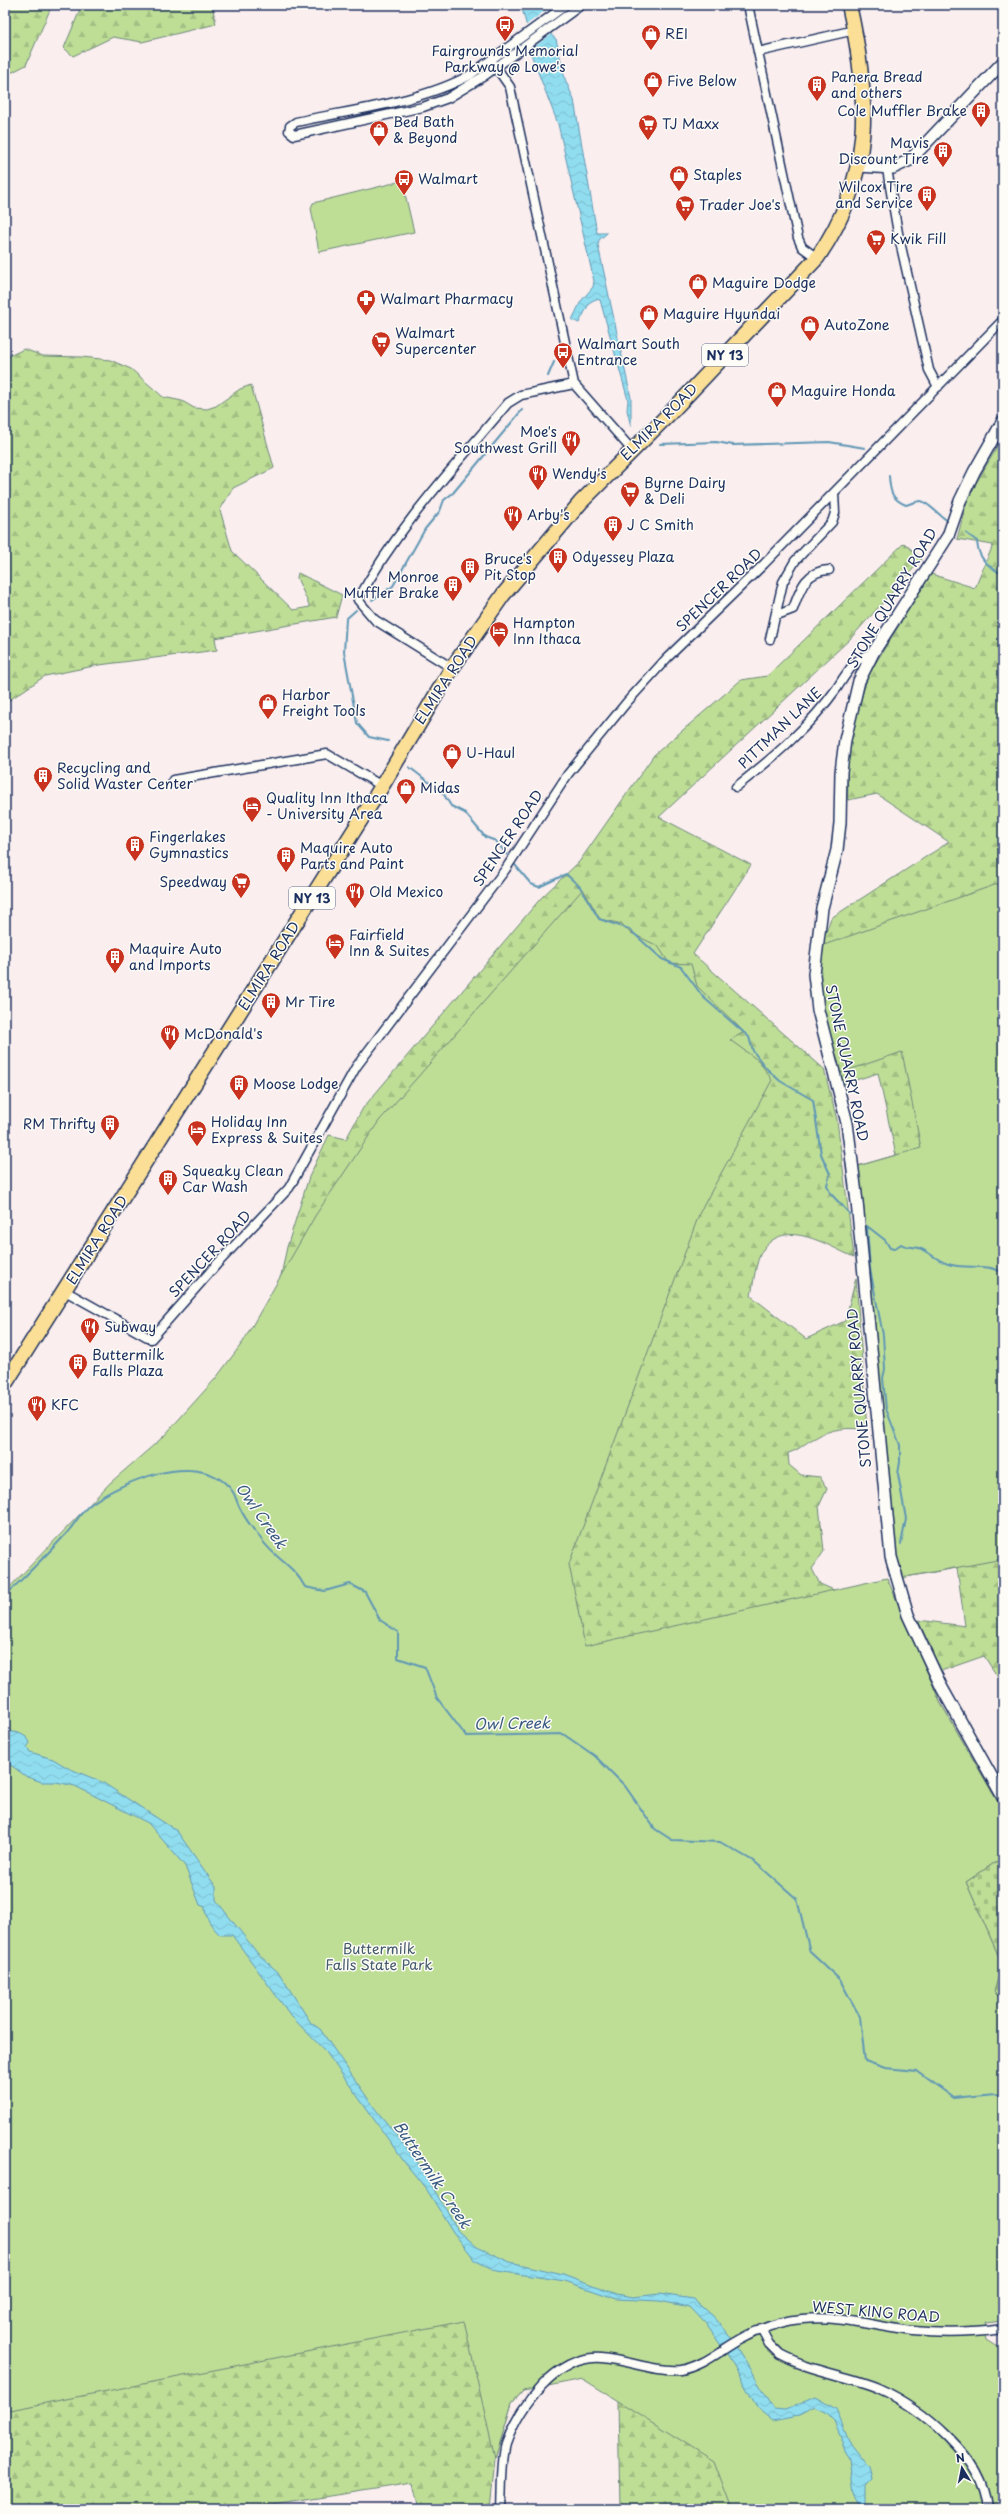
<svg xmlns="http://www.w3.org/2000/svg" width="1008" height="2514" viewBox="0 0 1008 2514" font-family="'Playpen Sans',sans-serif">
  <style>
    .forest { fill: url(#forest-firs); stroke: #6c867a }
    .cemetery { fill: url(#cemetery-stones); stroke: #6c867a }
    .park { fill: #bede96; stroke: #6c867a }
    .water { fill: url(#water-waves); stroke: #6197b5 }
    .pier { fill: #faeeee }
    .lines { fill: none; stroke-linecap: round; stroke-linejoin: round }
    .stream { stroke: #6197b5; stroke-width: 2 }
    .street-casing { stroke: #1b2f5e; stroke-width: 11 }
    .secondary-casing { stroke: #1b2f5e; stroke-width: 14 }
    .highway-casing { stroke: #1b2f5e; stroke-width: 17 }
    .street { stroke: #fdfcf7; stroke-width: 8 }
    .secondary { stroke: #fdfcf7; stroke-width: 11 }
    .highway { stroke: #fbdf96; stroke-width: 14 }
    .labels { text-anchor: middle; stroke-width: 3; stroke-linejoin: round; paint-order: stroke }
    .shield { fill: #fdfcf7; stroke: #5f6c8c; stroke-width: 1 }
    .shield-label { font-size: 13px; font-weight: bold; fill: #1b2f5e }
    .poi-label { font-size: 14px; fill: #1b2f5e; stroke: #fdfcf7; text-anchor: start }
    .street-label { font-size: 14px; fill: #1b2f5e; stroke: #fdfcf7 }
    .park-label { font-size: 14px; fill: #445b6c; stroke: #fdfcf7 }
    .water-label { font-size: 15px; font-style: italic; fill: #385a82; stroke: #fdfcf7 }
  </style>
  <defs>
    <pattern id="forest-firs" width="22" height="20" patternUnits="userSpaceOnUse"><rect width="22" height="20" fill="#bede96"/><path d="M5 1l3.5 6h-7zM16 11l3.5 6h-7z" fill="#a3bf84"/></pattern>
    <pattern id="cemetery-stones" width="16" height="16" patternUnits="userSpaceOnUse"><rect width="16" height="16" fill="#bede96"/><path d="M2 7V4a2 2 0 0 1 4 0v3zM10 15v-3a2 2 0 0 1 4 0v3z" fill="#a3bf84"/></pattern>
    <pattern id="water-waves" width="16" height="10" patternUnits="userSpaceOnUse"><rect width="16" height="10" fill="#90ddef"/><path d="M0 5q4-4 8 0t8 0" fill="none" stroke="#7cbecf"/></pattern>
  </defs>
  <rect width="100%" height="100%" fill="#faeeee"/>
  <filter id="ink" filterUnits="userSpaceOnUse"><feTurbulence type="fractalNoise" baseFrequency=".025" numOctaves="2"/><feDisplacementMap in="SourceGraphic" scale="8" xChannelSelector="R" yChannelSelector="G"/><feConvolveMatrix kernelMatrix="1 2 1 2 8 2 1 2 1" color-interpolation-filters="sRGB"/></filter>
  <g filter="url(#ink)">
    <path class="forest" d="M 5,5 L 52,5 L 26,65 L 5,76 Z
      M 82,5 L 212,5 L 216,24 L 142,42 L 113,37 L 73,56 L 64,48 Z
      M 24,349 L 43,356 L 82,357 L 110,360 L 131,369 L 163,397 L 182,401 L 194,408 L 207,409 L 216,406 L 240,389 L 251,385 L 274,468 L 233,488 L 220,510 L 232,551 L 293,610 L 310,607 L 297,578 L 298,573 L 342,595 L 336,617 L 215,638 L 217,650 L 99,665 L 45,676 L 5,703 L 5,358 Z
      M 1003,437 L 1003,1685 L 984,1656 L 941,1671 L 918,1620 L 965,1626 L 957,1568 L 900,1578 L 858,1166 L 896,1155 L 878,1073 L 843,1084 L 819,997 L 821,946 L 831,918 L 949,842 L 877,794 L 848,800 L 847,765 L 854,723 L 868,675 L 931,574 L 975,588 L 993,545 L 957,539 L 968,497 Z
      M 904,543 L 922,559 L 849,640 L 659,817 L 751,865 L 693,954 L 824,1069 L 837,1120 L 854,1257 C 827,1246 785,1216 762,1251 C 756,1260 753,1285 751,1296 L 806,1339 L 845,1321 L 856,1278 L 867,1430 C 849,1427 831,1428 815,1438 C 804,1443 800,1450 788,1453 L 789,1465 L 801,1475 L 820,1477 L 827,1489 L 819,1506 L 824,1551 L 812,1569 L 820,1584 L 843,1594 L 897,1602 L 940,1702 L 1003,1811 L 1003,1857 L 966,1882 L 1002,1964 L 994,1992 L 1003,2001 L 1003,2321 L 587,2353 L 523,2391 L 512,2403 L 495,2459 L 490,2509 L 419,2509 L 413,2483 L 248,2509 L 5,2509 L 5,1761 L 158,1463 L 275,1304 L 287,1247 L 309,1177 L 329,1135 L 346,1139 L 363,1108 L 541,898 L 579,862 L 654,755 L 741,680 L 767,676 Z
      M 627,2373 L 861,2509 L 620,2509 L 618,2401 Z"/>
    <path class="cemetery" d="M 1003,1857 L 1003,2001 L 994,1992 L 1002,1964 L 966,1882 Z"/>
    <path class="park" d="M 402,181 L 414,232 L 319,252 L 311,208 L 313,203 Z
      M 1003,882 L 1003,1559 L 900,1578 L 892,1544 L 858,1166 L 921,1148 L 902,1052 L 840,1073 L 819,997 L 821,946 Z
      M 583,889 L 600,919 L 622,924 L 629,932 L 658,946 L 669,963 L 691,964 L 697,986 L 744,1032 L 730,1040 L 759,1061 L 772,1080 L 700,1212 L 569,1564 L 585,1646 L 887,1578 L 940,1702 L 1003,1811 L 1003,1857 L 966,1882 L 1002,1964 L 994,1992 L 1003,2001 L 1003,2321 L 984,2323 L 987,2340 L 1003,2350 L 1003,2509 L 732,2509 L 714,2461 L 583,2379 L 523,2391 L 512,2403 L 495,2459 L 464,2321 L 5,2411 L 5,1592 L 110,1483 L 163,1437 L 216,1378 L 243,1342 L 315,1216 L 379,1121 Z"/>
    <path class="water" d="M 521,5 L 547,5 L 545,9 L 552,36 L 556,39 L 565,79 L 574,100 L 597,233 L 607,233 L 599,240 L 598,245 L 631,398 L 631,427 L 627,410 L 628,400 L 600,300 L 596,299 L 590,302 L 579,323 L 572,320 L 581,301 L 593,287 L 594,281 L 558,124 L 531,54 L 533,49 Z
      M 5,1731 C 14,1732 27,1733 30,1743 L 27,1747 L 30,1752 L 53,1759 L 68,1768 L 102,1782 L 177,1831 L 216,1887 L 216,1900 L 258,1954 L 279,1973 L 311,2023 L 320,2029 L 373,2106 L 417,2161 L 458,2230 L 477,2247 L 510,2262 L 563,2274 L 617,2294 L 633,2297 L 659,2294 L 694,2299 L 714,2317 L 728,2333 L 774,2409 L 785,2410 L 815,2397 L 836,2409 L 850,2444 L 869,2468 L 872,2479 L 866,2485 L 866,2506 L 869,2509 L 861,2509 L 854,2493 L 849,2459 L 842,2448 L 842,2438 L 835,2422 L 826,2413 L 815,2408 L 799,2416 L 773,2421 L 758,2409 L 729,2357 L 706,2324 L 690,2307 L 659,2301 L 617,2299 L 565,2281 L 497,2271 L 476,2261 L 453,2232 L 427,2190 L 405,2163 L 326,2052 L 291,2016 L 232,1935 L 220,1935 C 212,1927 205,1918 205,1907 L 200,1905 L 185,1866 L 148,1823 L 75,1786 L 56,1782 L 42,1782 L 27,1777 L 5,1761 Z"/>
    <path class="pier" d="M 547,9 L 553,33 L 530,50 L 525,26 Z"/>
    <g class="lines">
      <path class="stream" d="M 548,376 L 554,362
        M 660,444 L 716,442 L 733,445 L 829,442 L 865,448
        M 889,476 C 890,491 891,499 906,505 C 910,504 916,501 921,501 C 926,501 941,517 948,521
        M 966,533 L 977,541 C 978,558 987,566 1002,574
        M 372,600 L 393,586 L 425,529 L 440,511 L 444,500 L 453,493 L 522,410
        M 356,610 L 346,619 L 344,652 L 357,723 L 369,737 L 388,741
        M 409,767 L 443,793 L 451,806 L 465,813 L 485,837 L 496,841 L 507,855
        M 515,865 L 531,884 L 539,887 L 566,874 L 580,887 L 599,919 L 629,929 L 662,959 L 681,967 L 703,997 L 749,1037 L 753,1051 L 766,1068 L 780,1081 L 813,1100 L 821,1154 L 830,1174 L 827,1185 L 830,1193 L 850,1214
        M 901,1544 L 906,1519 L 898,1474 L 900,1462 L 900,1445 L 886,1409 L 883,1378 L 885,1369 L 883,1335 L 870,1269 L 867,1226 L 885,1240 L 890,1248 L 894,1249 L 901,1244 C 907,1248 912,1246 919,1248 C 930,1252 939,1263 952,1265 C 969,1269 987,1263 1003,1273
        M 5,1596 C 25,1576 45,1557 64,1536 C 74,1526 80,1512 91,1504 C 123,1481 189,1454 224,1482 C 238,1494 234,1499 242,1512 C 247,1522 255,1531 261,1539 C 276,1560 293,1564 305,1587 L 325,1591 L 350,1584 L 365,1592 L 380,1620 L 398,1632 L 398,1658 L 425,1667 L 437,1698 L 466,1736 L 563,1734 L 595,1756 L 625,1786 L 655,1829 L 672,1840 L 720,1842 L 755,1862 L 797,1899 L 810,1952 L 840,1980 L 860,2017 L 865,2061 L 885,2068 L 917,2071 L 954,2098 L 995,2094 L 1003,2096"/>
      <g class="street-casing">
        <path id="street" d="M 566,5 L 470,75 C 422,102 351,110 296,122 L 290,126 L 289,131 L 294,135 L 299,134 L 423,107 L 448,98 L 484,76 L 581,5
          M 748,5 L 798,238 L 802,247 L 817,258
          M 758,52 L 855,30
          M 494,64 L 510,87 L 574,384 L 632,450
          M 887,169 L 898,233 L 929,370 L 938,387
          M 777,615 L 793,609 C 800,590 805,571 829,570
          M 770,639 L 783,582 L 795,561 L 832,522 L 835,513 L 834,493
          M 452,668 L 375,620 L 358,600 C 397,527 455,466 508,403 L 521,395 L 574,384
          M 173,780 L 327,754 L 382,786
          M 736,787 C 773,758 810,726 837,688 C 846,674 856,656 873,653
          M 65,1291 L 151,1339 L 217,1264 L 289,1188 L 356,1067 L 505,870 L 568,774 L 627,702 L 667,658 L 764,564 L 1003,320
          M 761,2329 L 769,2344 L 780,2355 C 810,2371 846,2375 878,2388 C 923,2408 983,2457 988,2509
          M 501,2509 C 502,2491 501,2461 506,2444 C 519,2407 556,2355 601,2358 C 627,2360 654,2372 680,2370 C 703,2367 722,2349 741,2339 C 759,2329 781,2321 802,2319 C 839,2315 877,2327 913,2331 C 943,2334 974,2333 1003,2329"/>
      </g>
      <g class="secondary-casing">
        <path id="secondary" d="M 858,166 L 893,168 L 910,160 L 1003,62
          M 1003,421 L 974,472 L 960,501 L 948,536 L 873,653 L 859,681 L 845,740 L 841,772 L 840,823 L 837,850 L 822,908 L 814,974 L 818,1010 L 847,1123 L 857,1202 L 891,1557 L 908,1615 L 942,1688 L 1003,1797"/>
      </g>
      <g class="highway-casing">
        <path id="highway" d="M 5,1384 L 382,786 L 452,668 L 503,595 L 581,502 L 674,409 L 817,258 C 874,176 870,98 849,5"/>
      </g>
      <use href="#street" class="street"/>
      <use href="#secondary" class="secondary"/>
      <use href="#highway" class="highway"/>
    </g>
  </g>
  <defs>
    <g id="bus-pin" transform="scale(1)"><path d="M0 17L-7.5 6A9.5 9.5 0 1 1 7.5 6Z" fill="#c8321e" stroke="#fdfcf7"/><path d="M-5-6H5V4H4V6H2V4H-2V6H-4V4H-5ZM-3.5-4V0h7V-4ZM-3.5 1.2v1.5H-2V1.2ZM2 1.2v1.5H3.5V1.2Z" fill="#fff"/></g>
    <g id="shop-pin" transform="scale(1)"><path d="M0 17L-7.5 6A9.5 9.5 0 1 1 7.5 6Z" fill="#c8321e" stroke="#fdfcf7"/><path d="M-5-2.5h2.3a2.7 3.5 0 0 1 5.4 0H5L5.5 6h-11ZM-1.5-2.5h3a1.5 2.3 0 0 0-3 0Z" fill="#fff"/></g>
    <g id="building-pin" transform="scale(1)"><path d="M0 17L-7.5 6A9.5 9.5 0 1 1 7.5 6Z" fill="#c8321e" stroke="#fdfcf7"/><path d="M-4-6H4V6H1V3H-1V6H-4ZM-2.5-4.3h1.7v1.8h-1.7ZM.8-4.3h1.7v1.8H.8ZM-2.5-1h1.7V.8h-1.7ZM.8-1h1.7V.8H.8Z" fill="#fff"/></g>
    <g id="supermarket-pin" transform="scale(1)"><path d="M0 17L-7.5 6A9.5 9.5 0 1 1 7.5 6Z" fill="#c8321e" stroke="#fdfcf7"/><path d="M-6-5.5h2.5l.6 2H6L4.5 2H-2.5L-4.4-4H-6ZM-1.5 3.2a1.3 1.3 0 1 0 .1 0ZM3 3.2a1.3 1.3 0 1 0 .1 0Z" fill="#fff"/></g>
    <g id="pharmacy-pin" transform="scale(1)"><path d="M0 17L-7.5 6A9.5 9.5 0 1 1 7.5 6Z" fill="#c8321e" stroke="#fdfcf7"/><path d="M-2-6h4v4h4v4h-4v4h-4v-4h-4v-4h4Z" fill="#fff"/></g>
    <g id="restaurant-pin" transform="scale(1)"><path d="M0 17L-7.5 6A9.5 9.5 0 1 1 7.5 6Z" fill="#c8321e" stroke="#fdfcf7"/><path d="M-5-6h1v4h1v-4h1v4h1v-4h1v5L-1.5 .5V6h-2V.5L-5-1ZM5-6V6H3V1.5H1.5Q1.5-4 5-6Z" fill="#fff"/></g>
    <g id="hotel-pin" transform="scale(1)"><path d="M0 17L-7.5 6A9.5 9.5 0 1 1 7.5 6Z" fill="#c8321e" stroke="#fdfcf7"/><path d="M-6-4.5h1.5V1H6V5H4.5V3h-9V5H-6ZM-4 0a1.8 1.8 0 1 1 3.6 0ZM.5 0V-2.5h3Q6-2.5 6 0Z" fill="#fff"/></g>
  </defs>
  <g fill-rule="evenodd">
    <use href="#bus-pin" x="505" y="25"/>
    <use href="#shop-pin" x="651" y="34"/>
    <use href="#shop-pin" x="653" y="81"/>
    <use href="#building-pin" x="817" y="85"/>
    <use href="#building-pin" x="981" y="111"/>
    <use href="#supermarket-pin" x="648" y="124"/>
    <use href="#shop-pin" x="379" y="130"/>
    <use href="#building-pin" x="943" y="151"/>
    <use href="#shop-pin" x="679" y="175"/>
    <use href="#bus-pin" x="404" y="179"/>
    <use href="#building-pin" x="927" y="195"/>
    <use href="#supermarket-pin" x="685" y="205"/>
    <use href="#supermarket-pin" x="876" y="239"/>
    <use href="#shop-pin" x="698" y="283"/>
    <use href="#pharmacy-pin" x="366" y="299"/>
    <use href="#shop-pin" x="649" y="314"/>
    <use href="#shop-pin" x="810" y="325"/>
    <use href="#supermarket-pin" x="381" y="341"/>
    <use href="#bus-pin" x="563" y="352"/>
    <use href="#shop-pin" x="777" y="391"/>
    <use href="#restaurant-pin" x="571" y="440"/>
    <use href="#restaurant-pin" x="538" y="474"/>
    <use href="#supermarket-pin" x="630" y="491"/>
    <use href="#restaurant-pin" x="513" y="515"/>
    <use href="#building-pin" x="613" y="525"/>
    <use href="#building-pin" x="558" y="557"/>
    <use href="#building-pin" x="470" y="567"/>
    <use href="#building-pin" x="453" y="585"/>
    <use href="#hotel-pin" x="499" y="631"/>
    <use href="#shop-pin" x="268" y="703"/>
    <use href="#shop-pin" x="452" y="753"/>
    <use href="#building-pin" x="43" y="776"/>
    <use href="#shop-pin" x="406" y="788"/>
    <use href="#hotel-pin" x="252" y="806"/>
    <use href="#building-pin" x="135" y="845"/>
    <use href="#building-pin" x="286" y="856"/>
    <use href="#supermarket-pin" x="241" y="882"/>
    <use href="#restaurant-pin" x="355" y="892"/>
    <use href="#hotel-pin" x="335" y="943"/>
    <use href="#building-pin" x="115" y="957"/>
    <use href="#building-pin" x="271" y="1002"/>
    <use href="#restaurant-pin" x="170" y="1034"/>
    <use href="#building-pin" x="239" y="1084"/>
    <use href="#building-pin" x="110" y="1124"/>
    <use href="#hotel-pin" x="197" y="1130"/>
    <use href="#building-pin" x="168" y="1179"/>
    <use href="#restaurant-pin" x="90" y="1327"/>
    <use href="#building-pin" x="78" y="1363"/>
    <use href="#restaurant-pin" x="37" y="1405"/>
  </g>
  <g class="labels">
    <g class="shield">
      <rect x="702" y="344" width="46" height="22" rx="3"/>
      <rect x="289" y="887" width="46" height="22" rx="3"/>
    </g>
    <g class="shield-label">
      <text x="725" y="360">NY 13</text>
      <text x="312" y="903">NY 13</text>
    </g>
    <g class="poi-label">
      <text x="665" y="39">REI</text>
      <text x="505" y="56" text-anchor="middle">Fairgrounds Memorial<tspan x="505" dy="16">Parkway @ Lowe's</tspan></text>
      <text x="831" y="82">Panera Bread<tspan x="831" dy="16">and others</tspan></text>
      <text x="667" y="86">Five Below</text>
      <text x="967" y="116" text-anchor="end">Cole Muffler Brake</text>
      <text x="393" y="127">Bed Bath<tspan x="393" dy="16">&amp; Beyond</tspan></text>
      <text x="662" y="129">TJ Maxx</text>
      <text x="929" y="148" text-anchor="end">Mavis<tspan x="929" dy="16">Discount Tire</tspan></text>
      <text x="693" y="180">Staples</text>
      <text x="418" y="184">Walmart</text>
      <text x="913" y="192" text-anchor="end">Wilcox Tire<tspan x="913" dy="16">and Service</tspan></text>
      <text x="699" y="210">Trader Joe's</text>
      <text x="890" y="244">Kwik Fill</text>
      <text x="712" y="288">Maguire Dodge</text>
      <text x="380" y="304">Walmart Pharmacy</text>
      <text x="663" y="319">Maguire Hyundai</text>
      <text x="824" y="330">AutoZone</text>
      <text x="395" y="338">Walmart<tspan x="395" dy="16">Supercenter</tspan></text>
      <text x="577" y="349">Walmart South<tspan x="577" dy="16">Entrance</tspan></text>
      <text x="791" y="396">Maguire Honda</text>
      <text x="557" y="437" text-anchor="end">Moe's<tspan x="557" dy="16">Southwest Grill</tspan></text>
      <text x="552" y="479">Wendy's</text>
      <text x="644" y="488">Byrne Dairy<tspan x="644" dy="16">&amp; Deli</tspan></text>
      <text x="527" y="520">Arby's</text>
      <text x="627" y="530">J C Smith</text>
      <text x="572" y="562">Odyessey Plaza</text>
      <text x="484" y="564">Bruce's<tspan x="484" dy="16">Pit Stop</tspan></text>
      <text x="439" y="582" text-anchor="end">Monroe<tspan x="439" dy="16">Muffler Brake</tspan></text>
      <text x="513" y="628">Hampton<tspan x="513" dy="16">Inn Ithaca</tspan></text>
      <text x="282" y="700">Harbor<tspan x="282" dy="16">Freight Tools</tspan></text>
      <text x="466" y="758">U-Haul</text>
      <text x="57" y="773">Recycling and<tspan x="57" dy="16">Solid Waster Center</tspan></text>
      <text x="420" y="793">Midas</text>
      <text x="266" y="803">Quality Inn Ithaca<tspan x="266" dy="16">- University Area</tspan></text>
      <text x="149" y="842">Fingerlakes<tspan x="149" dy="16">Gymnastics</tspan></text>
      <text x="300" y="853">Maquire Auto<tspan x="300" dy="16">Parts and Paint</tspan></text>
      <text x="227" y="887" text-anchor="end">Speedway</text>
      <text x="369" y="897">Old Mexico</text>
      <text x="349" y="940">Fairfield<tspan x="349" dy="16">Inn &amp; Suites</tspan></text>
      <text x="129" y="954">Maquire Auto<tspan x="129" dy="16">and Imports</tspan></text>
      <text x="285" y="1007">Mr Tire</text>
      <text x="184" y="1039">McDonald's</text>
      <text x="253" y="1089">Moose Lodge</text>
      <text x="211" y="1127">Holiday Inn<tspan x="211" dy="16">Express &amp; Suites</tspan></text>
      <text x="96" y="1129" text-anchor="end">RM Thrifty</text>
      <text x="182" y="1176">Squeaky Clean<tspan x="182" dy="16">Car Wash</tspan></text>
      <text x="104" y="1332">Subway</text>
      <text x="92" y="1360">Buttermilk<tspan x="92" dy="16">Falls Plaza</tspan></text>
      <text x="51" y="1410">KFC</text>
    </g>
    <g class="street-label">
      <text transform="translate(659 422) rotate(-45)" y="5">ELMIRA ROAD</text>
      <text transform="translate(719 590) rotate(-44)" y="5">SPENCER ROAD</text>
      <text transform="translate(892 598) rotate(-59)" y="5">STONE QUARRY ROAD</text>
      <text transform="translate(446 680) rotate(-57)" y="5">ELMIRA ROAD</text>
      <text transform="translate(780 728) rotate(-44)" y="5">PITTMAN LANE</text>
      <text transform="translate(508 838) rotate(-56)" y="5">SPENCER ROAD</text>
      <text transform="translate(269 966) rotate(-58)" y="5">ELMIRA ROAD</text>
      <text transform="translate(847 1063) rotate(78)" y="5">STONE QUARRY ROAD</text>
      <text transform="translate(97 1240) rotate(-58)" y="5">ELMIRA ROAD</text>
      <text transform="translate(210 1254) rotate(-47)" y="5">SPENCER ROAD</text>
      <text transform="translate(859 1388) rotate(-95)" y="5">STONE QUARRY ROAD</text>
      <text transform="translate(876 2312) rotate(5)" y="5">WEST KING ROAD</text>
    </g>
    <g class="park-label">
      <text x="379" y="1954">Buttermilk<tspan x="379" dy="16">Falls State Park</tspan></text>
    </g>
    <g class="water-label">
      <text transform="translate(261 1516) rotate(55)" y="5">Owl Creek</text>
      <text transform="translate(512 1724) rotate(-1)" y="5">Owl Creek</text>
      <text transform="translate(432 2175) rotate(56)" y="5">Buttermilk Creek</text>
    </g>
  </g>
  <rect width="1008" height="2514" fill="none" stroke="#fdfcf7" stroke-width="20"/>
  <rect x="10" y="10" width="988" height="2494" fill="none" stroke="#1b2f5e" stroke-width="1.5" filter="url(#ink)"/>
  <g transform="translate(962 2468) rotate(350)" stroke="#fdfcf7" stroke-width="3" paint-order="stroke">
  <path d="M0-3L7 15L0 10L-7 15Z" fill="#1b2f5e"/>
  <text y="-6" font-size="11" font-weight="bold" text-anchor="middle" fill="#1b2f5e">N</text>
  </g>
</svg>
